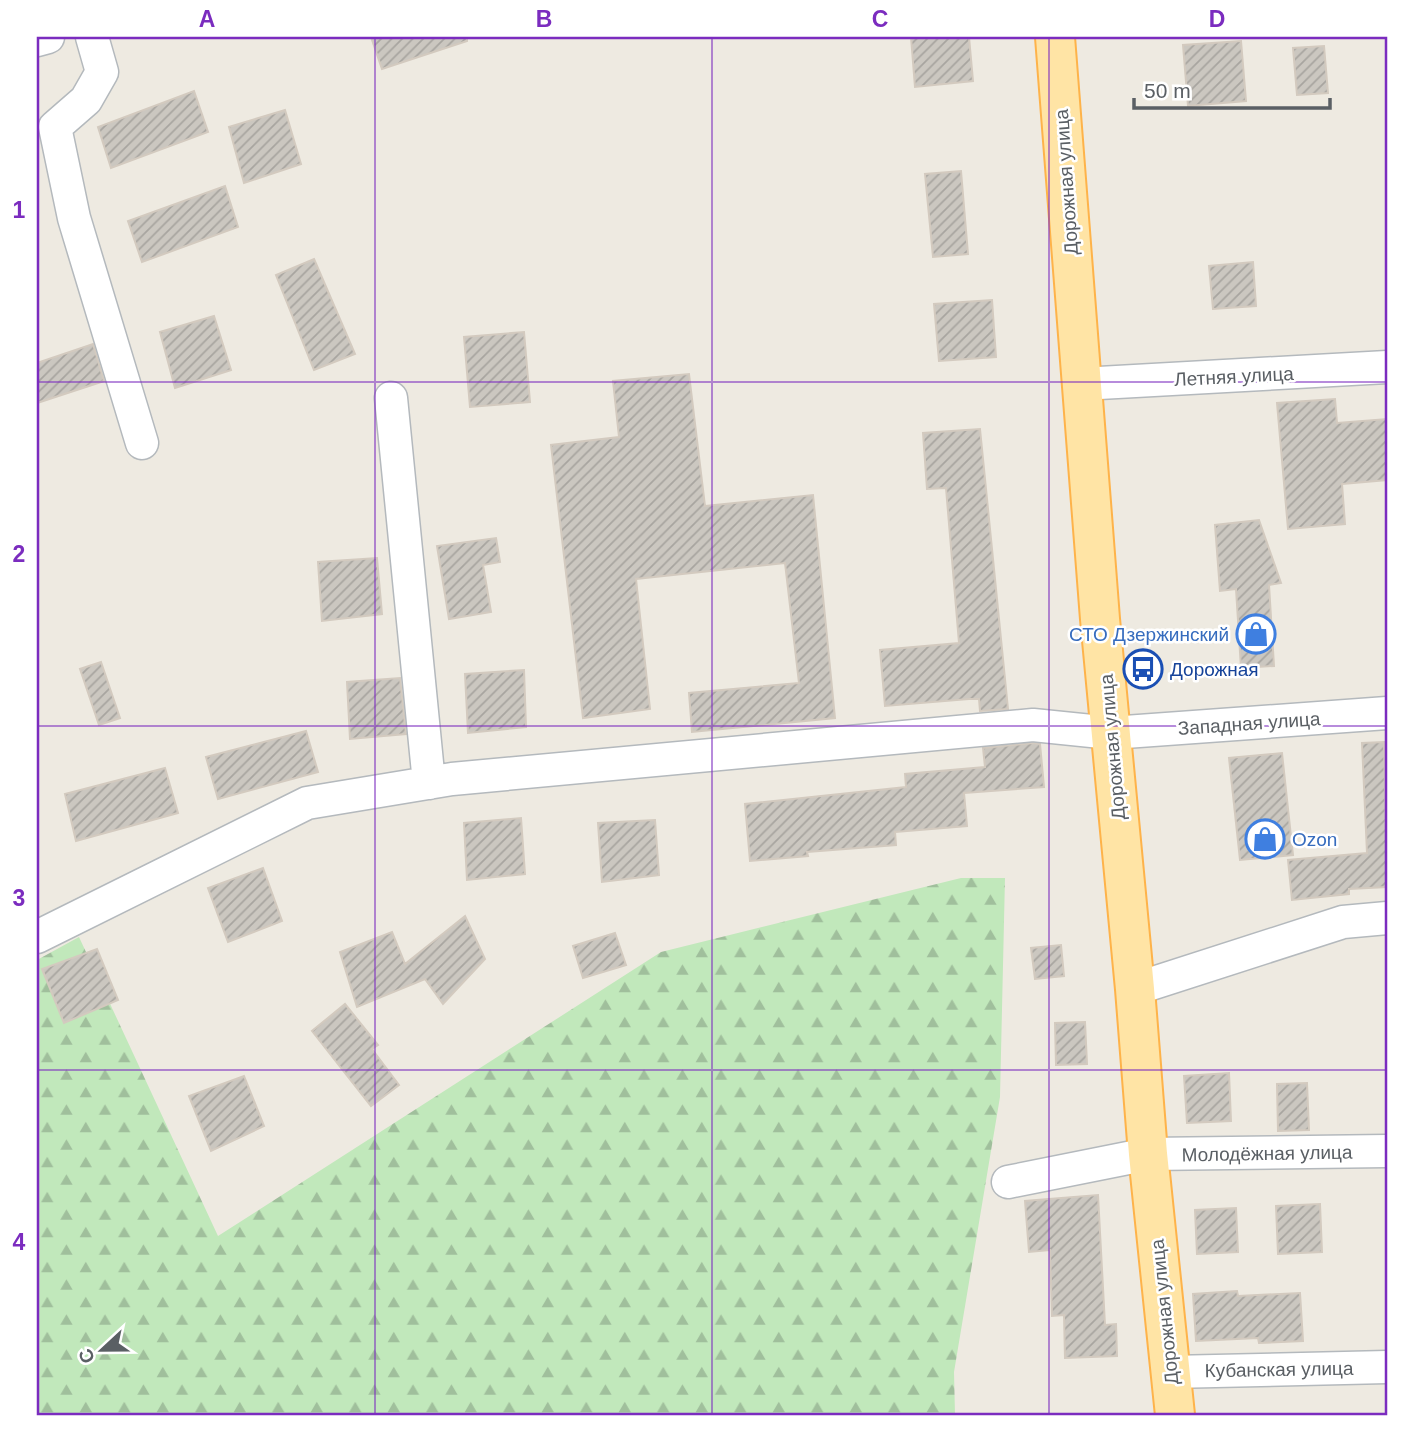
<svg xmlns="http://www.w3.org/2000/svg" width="1424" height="1452" viewBox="0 0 1424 1452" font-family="Helvetica,sans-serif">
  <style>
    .forest { fill: url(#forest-firs) }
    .building { fill: url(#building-hatch); stroke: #d3cabf; stroke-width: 2 }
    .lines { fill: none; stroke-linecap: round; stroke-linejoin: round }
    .minor-casing { stroke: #b4b9bd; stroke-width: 35 }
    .major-casing { stroke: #feb34a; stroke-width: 42 }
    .minor { stroke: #fff; stroke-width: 32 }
    .major { stroke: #ffe4a5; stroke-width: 38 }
    .grid { fill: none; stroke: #7b2cbf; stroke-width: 2; stroke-opacity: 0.55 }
    .labels { text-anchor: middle; stroke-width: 5; stroke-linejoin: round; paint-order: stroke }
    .street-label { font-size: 19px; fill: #5a5f64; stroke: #fff }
    .shop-label { font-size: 19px; fill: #366cbe; stroke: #fff; text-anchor: end }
    .transit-label { font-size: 19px; fill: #164399; stroke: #fff; text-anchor: start }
    .neatline { fill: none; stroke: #7b2cbf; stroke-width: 2.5 }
    .grid-label { font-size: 23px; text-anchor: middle; font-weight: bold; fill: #7b2cbf }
  </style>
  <defs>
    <pattern id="forest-firs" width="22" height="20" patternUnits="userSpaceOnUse" patternTransform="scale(1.75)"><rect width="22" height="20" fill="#c1e8bb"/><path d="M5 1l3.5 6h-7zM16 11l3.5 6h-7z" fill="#a0bf9c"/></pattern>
    <pattern id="building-hatch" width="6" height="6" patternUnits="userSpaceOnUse" patternTransform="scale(1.75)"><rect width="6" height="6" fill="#cbc7c0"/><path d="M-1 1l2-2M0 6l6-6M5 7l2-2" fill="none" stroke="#a8a5a0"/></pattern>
  </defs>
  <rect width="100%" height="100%" fill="#eeeae1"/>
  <path class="forest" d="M 961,878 L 1005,878 L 1000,1097 L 954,1372 L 955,1415 L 37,1415 L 37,960 L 79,937 L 218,1236 L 661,952 Z"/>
  <path class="building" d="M 371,37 L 467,37 L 467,41 L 382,69 Z
    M 911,37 L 969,37 L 973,81 L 915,87 Z
    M 1241,41 L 1246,101 L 1188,106 L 1183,45 Z
    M 1324,46 L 1328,93 L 1297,95 L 1293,48 Z
    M 194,91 L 208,132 L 111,168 L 98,127 Z
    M 285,110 L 301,164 L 244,183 L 229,127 Z
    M 961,171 L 968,254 L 933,257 L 925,174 Z
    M 225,186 L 238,227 L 142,262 L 128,221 Z
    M 314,259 L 355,354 L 314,370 L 276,275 Z
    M 1253,262 L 1256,306 L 1213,309 L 1209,266 Z
    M 992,300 L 996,357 L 939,361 L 934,304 Z
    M 214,316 L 231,370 L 175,388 L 160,332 Z
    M 524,332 L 530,402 L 470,407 L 464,337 Z
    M 93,344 L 104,381 L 37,403 L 37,363 Z
    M 689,374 L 705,506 L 813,495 L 835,718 L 692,732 L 689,693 L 799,683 L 785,563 L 636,579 L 650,709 L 583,718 L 551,445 L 619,437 L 613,381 Z
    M 1335,399 L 1337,423 L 1387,419 L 1387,480 L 1342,484 L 1345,524 L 1288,529 L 1277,403 Z
    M 980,429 L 1008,709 L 980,711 L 979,699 L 969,699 L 885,706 L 880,650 L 959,643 L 946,488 L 927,489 L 923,433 Z
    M 1259,520 L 1281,583 L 1269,585 L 1274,666 L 1241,668 L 1236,589 L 1220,591 L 1215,525 Z
    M 496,538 L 500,562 L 483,565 L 491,612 L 449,619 L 437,546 Z
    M 377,558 L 382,614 L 322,621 L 318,562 Z
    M 101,662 L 120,718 L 99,725 L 80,669 Z
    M 524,670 L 526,727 L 468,733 L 465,674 Z
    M 400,678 L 406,734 L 350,739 L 347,682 Z
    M 306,731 L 318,772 L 218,799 L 206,757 Z
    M 1384,742 L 1387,887 L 1349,889 L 1349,894 L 1292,900 L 1288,860 L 1367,853 L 1362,743 Z
    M 1033,743 L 1040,744 L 1044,787 L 964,793 L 967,826 L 895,832 L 896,845 L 807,852 L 808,856 L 750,861 L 745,804 L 906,787 L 905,774 L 985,767 L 983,748 Z
    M 1282,753 L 1293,855 L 1240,860 L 1229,758 Z
    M 165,768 L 178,813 L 76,841 L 65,794 Z
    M 521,818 L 525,874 L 467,880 L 464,823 Z
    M 655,820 L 659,875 L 602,882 L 598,823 Z
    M 263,868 L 282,921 L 228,942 L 208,888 Z
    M 465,916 L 485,959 L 443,1004 L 425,979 L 357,1007 L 340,952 L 392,932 L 405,964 Z
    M 615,933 L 626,965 L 583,978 L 573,946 Z
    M 1061,945 L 1064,976 L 1035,979 L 1031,948 Z
    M 97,949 L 118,1000 L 64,1023 L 42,969 Z
    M 345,1004 L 378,1045 L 372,1049 L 399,1085 L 371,1106 L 312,1031 Z
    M 1085,1022 L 1087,1064 L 1056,1065 L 1055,1023 Z
    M 1229,1073 L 1231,1121 L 1187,1123 L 1184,1076 Z
    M 244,1076 L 264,1126 L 211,1151 L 189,1096 Z
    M 1307,1083 L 1309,1130 L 1278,1131 L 1277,1084 Z
    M 1098,1195 L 1105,1325 L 1116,1324 L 1117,1356 L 1065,1358 L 1064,1315 L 1052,1316 L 1050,1250 L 1029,1252 L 1025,1201 Z
    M 1320,1204 L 1322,1252 L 1278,1254 L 1276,1206 Z
    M 1236,1208 L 1238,1252 L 1197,1254 L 1195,1210 Z
    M 1237,1291 L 1238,1296 L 1300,1293 L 1303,1341 L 1259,1343 L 1258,1338 L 1196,1341 L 1193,1294 Z"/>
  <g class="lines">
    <g class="minor-casing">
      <path id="minor" d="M 92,37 L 102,72 L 86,100 L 55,127 L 74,218 L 142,443
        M 37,40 L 48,37
        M 1081,384 L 1387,367
        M 391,398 L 429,783
        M 37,937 L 307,803 L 452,779 L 1033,725 L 1111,733 L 1387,713
        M 1135,989 L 1343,922 L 1387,918
        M 1008,1182 L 1148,1154 L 1387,1151
        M 1170,1372 L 1387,1367"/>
    </g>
    <g class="major-casing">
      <path id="major" d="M 1055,37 L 1100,619 L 1135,989 L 1148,1154 L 1175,1415"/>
    </g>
    <use href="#minor" class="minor"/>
    <use href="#major" class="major"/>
  </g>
  <path class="grid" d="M 375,37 L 375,1415M 712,37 L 712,1415M 1049,37 L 1049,1415M 37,382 L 1387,382M 37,726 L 1387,726M 37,1070 L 1387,1070"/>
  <defs>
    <g id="shop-ring" transform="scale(2.0125)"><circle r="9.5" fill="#fff" stroke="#3f7fe0" stroke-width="1.5"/><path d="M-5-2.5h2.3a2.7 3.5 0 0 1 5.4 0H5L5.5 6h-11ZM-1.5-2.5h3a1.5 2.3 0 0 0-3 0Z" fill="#3f7fe0"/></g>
    <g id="bus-ring" transform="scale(2.0125)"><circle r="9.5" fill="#fff" stroke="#1a4fb4" stroke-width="1.5"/><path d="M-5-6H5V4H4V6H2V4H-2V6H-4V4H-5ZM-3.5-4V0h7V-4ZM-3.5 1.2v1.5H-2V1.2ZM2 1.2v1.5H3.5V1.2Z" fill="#1a4fb4"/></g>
  </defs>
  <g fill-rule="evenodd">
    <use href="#shop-ring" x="1256" y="634"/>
    <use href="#bus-ring" x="1143" y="669"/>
    <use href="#shop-ring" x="1265" y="839"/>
  </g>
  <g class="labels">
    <g class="street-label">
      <text transform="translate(1066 182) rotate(-94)" y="7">Дорожная улица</text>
      <text transform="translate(1234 376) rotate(-3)" y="7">Летняя улица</text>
      <text transform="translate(1249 723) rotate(-4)" y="7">Западная улица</text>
      <text transform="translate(1112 747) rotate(-95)" y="7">Дорожная улица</text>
      <text transform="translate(1267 1153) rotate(-1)" y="7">Молодёжная улица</text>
      <text transform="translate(1164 1312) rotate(-96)" y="7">Дорожная улица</text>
      <text transform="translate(1279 1369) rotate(-1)" y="7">Кубанская улица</text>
    </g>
    <g class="shop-label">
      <text x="1229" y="641">СТО Дзержинский</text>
      <text x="1292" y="846" text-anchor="start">Ozon</text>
    </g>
    <g class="transit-label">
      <text x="1170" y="676">Дорожная</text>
    </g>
  </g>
  <rect width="1424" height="1452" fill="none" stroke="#ffffff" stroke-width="77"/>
  <g transform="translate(102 1350) rotate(248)" stroke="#ffffff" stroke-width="5" paint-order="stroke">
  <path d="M0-5L12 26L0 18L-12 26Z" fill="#5a5f64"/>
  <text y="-10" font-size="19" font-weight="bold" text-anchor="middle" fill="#5a5f64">С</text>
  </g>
  <path d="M1134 98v10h196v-10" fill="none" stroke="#5a5f64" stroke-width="3.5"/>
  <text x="1144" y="98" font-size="21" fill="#5a5f64" stroke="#ffffff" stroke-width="5" paint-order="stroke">50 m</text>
  <rect x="38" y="38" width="1348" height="1376" class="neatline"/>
  <g class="grid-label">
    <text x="207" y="27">A</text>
    <text x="544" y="27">B</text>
    <text x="880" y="27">C</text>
    <text x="1217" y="27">D</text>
    <text x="19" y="218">1</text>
    <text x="19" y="562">2</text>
    <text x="19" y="906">3</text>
    <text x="19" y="1250">4</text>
  </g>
</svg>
